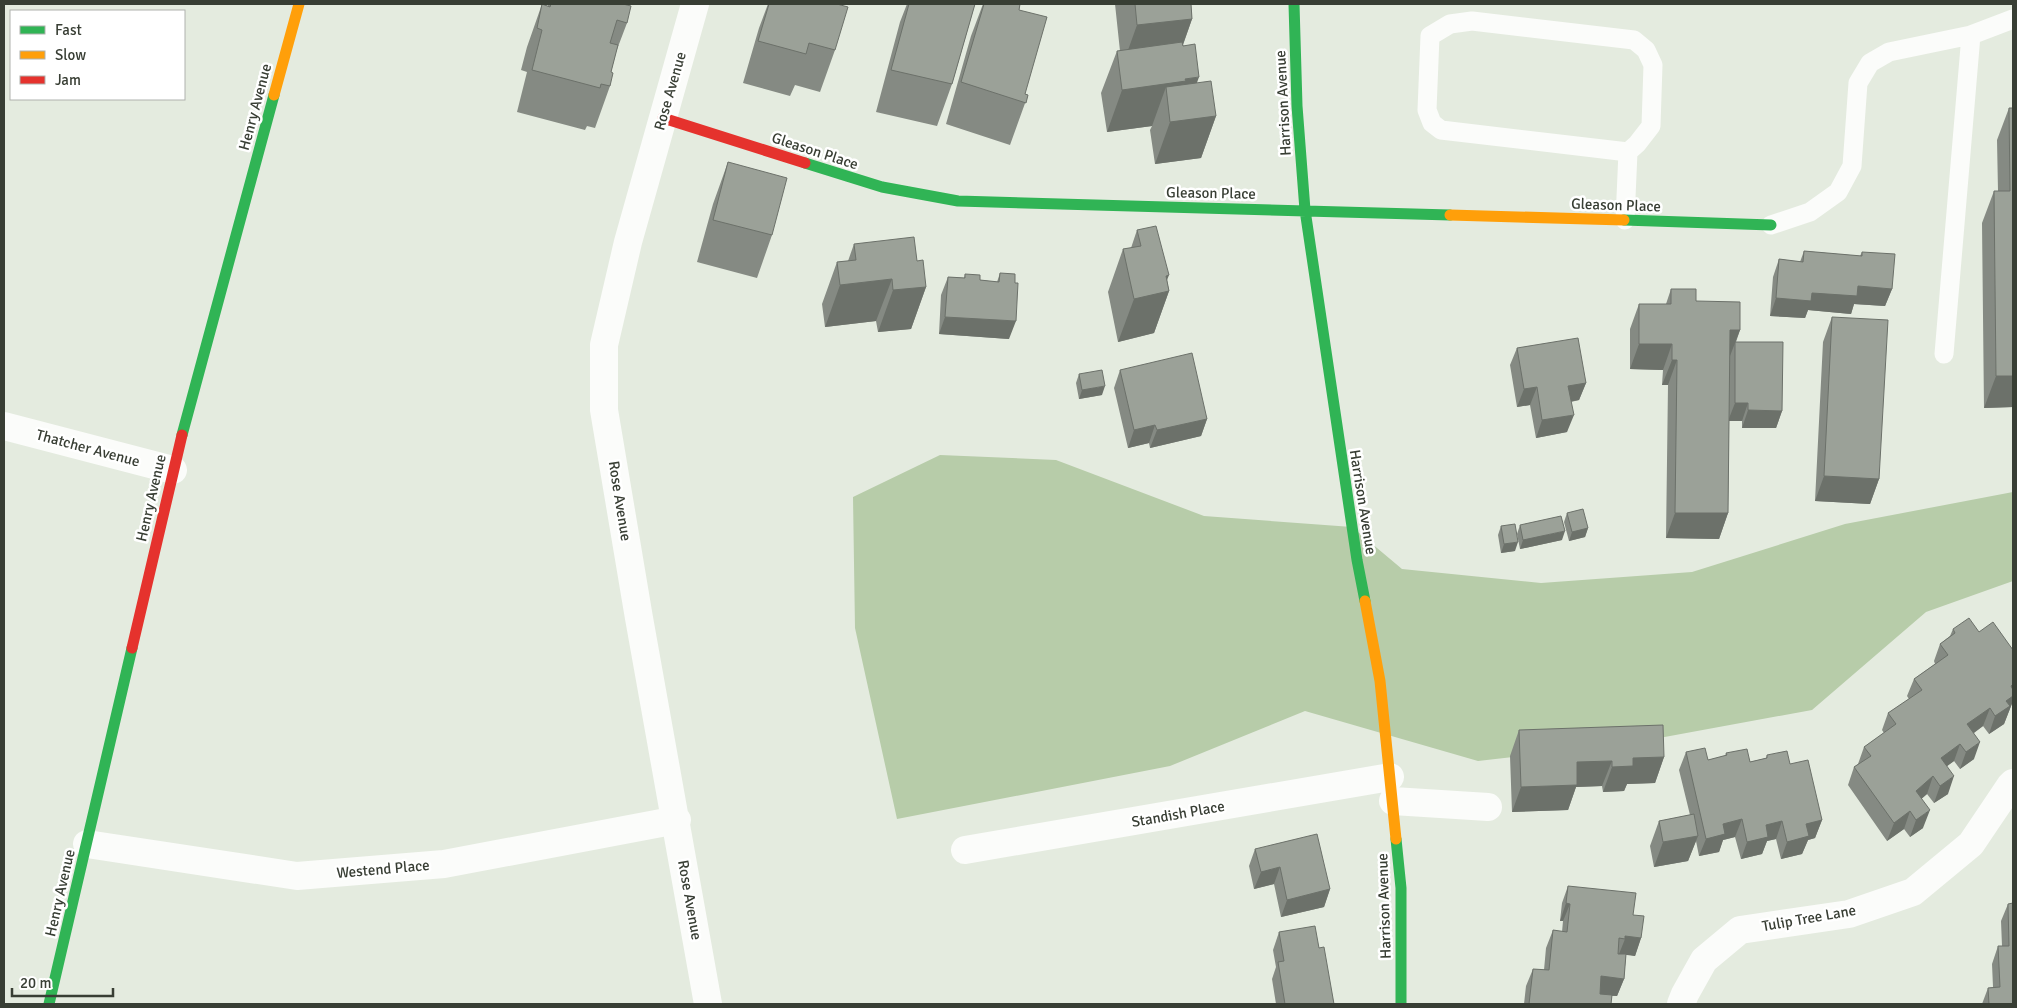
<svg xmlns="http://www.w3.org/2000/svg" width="2017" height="1008" viewBox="0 0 2017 1008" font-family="Signika,sans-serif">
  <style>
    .forest { fill: #b7cca9 }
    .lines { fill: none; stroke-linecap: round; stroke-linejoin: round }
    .lane { stroke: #fbfcfa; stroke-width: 19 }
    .street { stroke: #fbfcfa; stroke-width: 28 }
    .fast { stroke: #30b455; stroke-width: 11 }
    .slow { stroke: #ff9f0a; stroke-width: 11 }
    .jam { stroke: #e5322d; stroke-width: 11 }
    .wall { fill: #858a83 }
    .shaded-wall { fill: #6c716a }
    .building { fill: #9ba198; stroke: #6c716a }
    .labels { text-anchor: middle; stroke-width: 5; stroke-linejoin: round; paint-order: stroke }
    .street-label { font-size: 15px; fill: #383e34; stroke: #fff }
  </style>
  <rect width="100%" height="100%" fill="#e4ebdf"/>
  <path class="forest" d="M 940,455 L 1056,460 L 1204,516 L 1352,527 L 1402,569 L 1541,583 L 1692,572 L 1845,524 L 2013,492 L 2013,581 L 1926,612 L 1812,710 L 1632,743 L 1478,761 L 1305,711 L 1170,766 L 897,819 L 855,628 L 853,497 Z"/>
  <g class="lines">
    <path class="lane" d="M 1625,220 L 1628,152 L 1637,144 L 1651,126 L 1653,65 L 1646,50 L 1634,40 L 1472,21 L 1450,24 L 1430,36 L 1427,110 L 1432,123 L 1441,130 L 1628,152
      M 1771,225 L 1810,212 L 1838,192 L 1852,166 L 1858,83 L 1870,63 L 1889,52 L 1971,35
      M 1944,354 L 1971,35 L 2013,19"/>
    <path class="street" d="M 695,4 L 628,242 L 604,345 L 604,410 L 639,618 L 708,1004
      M 4,426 L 173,470
      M 1393,801 L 1488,807
      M 87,844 L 297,876 L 444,864 L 677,820
      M 965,850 L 1390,777
      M 1681,1004 L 1685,994 L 1704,960 L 1740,930 L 1849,914 L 1913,892 L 1971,844 L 2010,786 L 2013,783"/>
    <path class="fast" d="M 1294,4 L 1297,106 L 1305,210 L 1357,560 L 1365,601
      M 805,163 L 882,187 L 958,201 L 1450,215
      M 1624,220 L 1771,225
      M 182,435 L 274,95
      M 1396,839 L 1401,888 L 1401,1004
      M 49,1004 L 132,648"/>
    <path class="slow" d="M 274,95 L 299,4
      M 1450,215 L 1624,220
      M 1365,601 L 1380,681 L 1396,839"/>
    <path class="jam" d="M 663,118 L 805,163
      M 132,648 L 182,435"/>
  </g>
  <path class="wall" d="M 542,4 L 548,6 L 548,4 L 623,4 L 627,23 L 616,52 L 611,72 L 610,86 L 595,128 L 587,126 L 585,130 L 517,112 L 527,72 L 521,70 L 527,47 Z
    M 768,4 L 837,4 L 835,50 L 820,92 L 795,85 L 790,96 L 743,83 L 759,28 Z
    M 907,4 L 975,4 L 952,84 L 937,126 L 876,112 L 900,22 Z
    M 983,4 L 1020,4 L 1019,10 L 1025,94 L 1028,95 L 1010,145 L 946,124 L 971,36 Z
    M 1115,4 L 1191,4 L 1192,19 L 1183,45 L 1197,83 L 1216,116 L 1201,158 L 1155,164 L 1150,130 L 1152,126 L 1107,132 L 1101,93 L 1117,51 L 1120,51 Z
    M 2009,108 L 2013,108 L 2013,407 L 1984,408 L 1982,223 L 1994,191 L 1998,191 L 1997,140 Z
    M 728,162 L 772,235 L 757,278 L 697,262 L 713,204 Z
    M 1137,230 L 1167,280 L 1169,291 L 1154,333 L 1118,342 L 1108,292 L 1123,249 L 1131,248 Z
    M 854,244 L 917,261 L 926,287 L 911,329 L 878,332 L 876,321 L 825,327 L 822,304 L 837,262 L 848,261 Z
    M 1804,251 L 1860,256 L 1862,252 L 1892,289 L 1885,306 L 1854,304 L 1851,314 L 1808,310 L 1805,318 L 1770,316 L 1773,277 L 1779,259 L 1800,262 Z
    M 1000,273 L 1009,339 L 939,334 L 941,295 L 948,277 L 964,278 L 965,274 L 980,280 L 997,282 Z
    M 1671,289 L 1696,301 L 1740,330 L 1736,342 L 1782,411 L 1776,428 L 1742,428 L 1742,421 L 1729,421 L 1728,513 L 1719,539 L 1666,538 L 1668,385 L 1662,385 L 1663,370 L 1630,369 L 1630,329 L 1639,304 L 1666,304 Z
    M 1832,317 L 1879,479 L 1870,504 L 1815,501 L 1823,342 Z
    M 1517,348 L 1586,383 L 1579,400 L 1571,402 L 1567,432 L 1536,438 L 1530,405 L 1517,407 L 1510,365 Z
    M 1120,370 L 1207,419 L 1201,436 L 1150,448 L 1149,443 L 1128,448 L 1114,388 Z
    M 1079,374 L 1102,395 L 1079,399 L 1076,383 Z
    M 1567,513 L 1588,528 L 1585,537 L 1569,541 L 1564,522 Z
    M 1520,525 L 1562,540 L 1520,549 L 1517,534 Z
    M 1501,526 L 1515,551 L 1501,553 L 1498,535 Z
    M 1953,629 L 1979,632 L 2013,650 L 2013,701 L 2004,724 L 1989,734 L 1983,726 L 1974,733 L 1974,759 L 1960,769 L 1954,761 L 1947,766 L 1948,794 L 1934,803 L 1927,794 L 1921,799 L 1923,828 L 1910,837 L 1904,829 L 1887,841 L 1848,785 L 1854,767 L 1858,764 L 1864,747 L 1884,733 L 1882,730 L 1888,713 L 1909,699 L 1907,696 L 1914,679 L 1935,664 L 1934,661 L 1940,644 L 1950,636 Z
    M 1519,730 L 1664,757 L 1655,783 L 1627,784 L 1624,791 L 1603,792 L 1602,786 L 1576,787 L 1568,810 L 1512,812 L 1510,756 Z
    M 1686,752 L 1708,760 L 1725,756 L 1726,753 L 1750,762 L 1766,758 L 1767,755 L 1790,764 L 1822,820 L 1815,838 L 1808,840 L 1802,854 L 1781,859 L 1776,839 L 1767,841 L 1762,854 L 1741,859 L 1735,837 L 1723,840 L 1719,852 L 1699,856 L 1696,841 L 1688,861 L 1654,867 L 1650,846 L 1659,821 L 1690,815 L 1679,770 Z
    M 1255,849 L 1330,889 L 1324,907 L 1281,917 L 1274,884 L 1254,889 L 1249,866 Z
    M 1568,886 L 1633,915 L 1641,938 L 1635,956 L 1626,954 L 1624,979 L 1617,996 L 1612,996 L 1611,1004 L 1524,1004 L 1526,986 L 1533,969 L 1544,970 L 1546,948 L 1553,930 L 1562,932 L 1563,921 L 1560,921 L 1562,903 Z
    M 2008,904 L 2013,1004 L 1982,1004 L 1988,988 L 1993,987 L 1992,964 L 1998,946 L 2002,946 L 2001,921 Z
    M 1279,932 L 1319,948 L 1334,1004 L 1276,1004 L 1272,979 L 1276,967 L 1273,950 Z"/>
  <path class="shaded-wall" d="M 1192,19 L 1177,61 L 1122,67 L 1137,25 Z
    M 1199,77 L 1184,119 L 1216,116 L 1201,158 L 1155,164 L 1170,122 L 1166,87 L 1152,126 L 1107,132 L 1122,90 Z
    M 1169,275 L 1162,293 L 1169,291 L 1154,333 L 1118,342 L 1134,299 L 1166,276 Z
    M 892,279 L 876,321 L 825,327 L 840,285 Z
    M 1858,286 L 1892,289 L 1885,306 L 1854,304 L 1851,314 L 1808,310 L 1805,318 L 1770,316 L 1776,298 Z
    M 926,287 L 911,329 L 878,332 L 893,290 Z
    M 945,317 L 1016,321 L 1009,339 L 939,334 Z
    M 1730,330 L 1740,330 L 1730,356 Z
    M 1639,344 L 1672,344 L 1663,370 L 1630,369 Z
    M 1672,360 L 1677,360 L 1668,385 L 1662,385 Z
    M 1996,376 L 2013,376 L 2013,407 L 1984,408 Z
    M 1586,383 L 1579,400 L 1562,403 L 1568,386 Z
    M 1105,386 L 1102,395 L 1079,399 L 1082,390 Z
    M 1537,387 L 1530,405 L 1517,407 L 1524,389 Z
    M 1735,403 L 1748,403 L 1742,421 L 1728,421 Z
    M 1748,410 L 1782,411 L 1776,428 L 1742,428 Z
    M 1574,415 L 1567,432 L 1536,438 L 1542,420 Z
    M 1207,419 L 1201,436 L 1150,448 L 1157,430 Z
    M 1155,425 L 1149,443 L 1128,448 L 1134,430 Z
    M 1824,476 L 1879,479 L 1870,504 L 1815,501 Z
    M 1675,513 L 1728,513 L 1719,539 L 1666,538 Z
    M 1588,528 L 1585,537 L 1569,541 L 1572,532 Z
    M 1565,531 L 1562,540 L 1520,549 L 1523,540 Z
    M 1518,542 L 1515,551 L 1501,553 L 1504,544 Z
    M 2013,684 L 2013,701 L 2004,724 L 1989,734 L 1995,716 L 2011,686 Z
    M 1990,708 L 1983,726 L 1961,742 L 1967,724 Z
    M 1980,742 L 1974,759 L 1960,769 L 1966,752 Z
    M 1960,744 L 1954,761 L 1935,775 L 1941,758 Z
    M 1664,757 L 1655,783 L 1627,784 L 1624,791 L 1603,792 L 1612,767 L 1633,758 Z
    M 1612,761 L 1602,786 L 1576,787 L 1568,810 L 1512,812 L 1521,787 L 1577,762 Z
    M 1933,776 L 1927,794 L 1910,809 L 1916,791 Z
    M 1954,776 L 1948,794 L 1934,803 L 1940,786 Z
    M 1930,810 L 1923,828 L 1910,837 L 1916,820 Z
    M 1910,811 L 1904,829 L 1887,841 L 1894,823 Z
    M 1742,819 L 1735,837 L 1723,840 L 1719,852 L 1699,856 L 1706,839 L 1723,824 Z
    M 1822,820 L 1815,838 L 1808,840 L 1802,854 L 1781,859 L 1787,842 L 1806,824 Z
    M 1782,821 L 1776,839 L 1767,841 L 1762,854 L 1741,859 L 1747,842 L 1766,825 Z
    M 1698,836 L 1688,861 L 1654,867 L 1663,842 Z
    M 1280,867 L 1274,884 L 1254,889 L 1261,872 Z
    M 1330,889 L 1324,907 L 1281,917 L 1287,900 Z
    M 1566,903 L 1570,904 L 1563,921 L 1560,921 Z
    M 1625,936 L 1641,938 L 1635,956 L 1619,954 L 1625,939 Z
    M 1601,976 L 1624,979 L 1617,996 L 1595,994 Z"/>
  <path class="building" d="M 542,4 L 550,7 L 551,4 L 623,4 L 631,6 L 627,23 L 617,20 L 610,43 L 618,45 L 611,72 L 613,73 L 610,86 L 601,84 L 600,88 L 532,70 L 542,30 L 537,28 Z
    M 769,4 L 837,4 L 848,7 L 835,50 L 809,43 L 806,54 L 758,41 Z
    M 909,4 L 975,4 L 952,84 L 891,70 Z
    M 984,4 L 1020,4 L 1019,10 L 1047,17 L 1025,94 L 1028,95 L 1026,103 L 961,82 Z
    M 1135,4 L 1191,4 L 1192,19 L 1137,25 Z
    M 1182,42 L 1183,46 L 1195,44 L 1199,77 L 1185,79 L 1186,81 L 1122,90 L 1117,51 Z
    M 1211,81 L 1216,116 L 1170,122 L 1166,87 Z
    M 2009,108 L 2013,108 L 2013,376 L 1996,376 L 1994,191 L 2010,191 Z
    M 728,162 L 787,178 L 772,235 L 713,220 Z
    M 1156,226 L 1169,275 L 1166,276 L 1169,291 L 1134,299 L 1123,249 L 1141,246 L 1137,230 Z
    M 914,237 L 917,261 L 923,260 L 926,287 L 893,290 L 892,279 L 840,285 L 837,262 L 856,260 L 854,244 Z
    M 1804,251 L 1862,256 L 1862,252 L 1895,254 L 1892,289 L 1858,286 L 1857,296 L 1812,293 L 1811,301 L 1776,298 L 1779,259 L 1803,262 Z
    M 1000,273 L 1015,274 L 1015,283 L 1018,283 L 1016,321 L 945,317 L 948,277 L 965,278 L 965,274 L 980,275 L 980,280 L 999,282 Z
    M 1671,289 L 1696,289 L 1696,301 L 1740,302 L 1740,330 L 1730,330 L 1728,513 L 1675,513 L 1677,360 L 1672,360 L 1672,344 L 1639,344 L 1639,304 L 1671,304 Z
    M 1832,317 L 1888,320 L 1879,479 L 1824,476 Z
    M 1578,338 L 1586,383 L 1568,386 L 1574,415 L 1542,420 L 1537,387 L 1524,389 L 1517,348 Z
    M 1735,342 L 1783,342 L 1782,411 L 1748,410 L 1748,403 L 1735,403 Z
    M 1192,353 L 1207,419 L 1157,430 L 1155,425 L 1134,430 L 1120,370 Z
    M 1102,370 L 1105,386 L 1082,390 L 1079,374 Z
    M 1583,509 L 1588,528 L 1572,532 L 1567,513 Z
    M 1561,516 L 1565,531 L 1523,540 L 1520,525 Z
    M 1515,524 L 1518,542 L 1504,544 L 1501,526 Z
    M 1969,618 L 1979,632 L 1993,622 L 2013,650 L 2013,684 L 2011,686 L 2013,690 L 2013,696 L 2006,701 L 2010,706 L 1995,716 L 1990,708 L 1967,724 L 1980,742 L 1966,752 L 1960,744 L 1941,758 L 1954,776 L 1940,786 L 1933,776 L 1916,791 L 1930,810 L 1916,820 L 1910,811 L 1894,823 L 1854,767 L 1871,756 L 1864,747 L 1896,724 L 1888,713 L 1922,690 L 1914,679 L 1948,655 L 1940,644 L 1955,633 L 1953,629 Z
    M 1663,725 L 1664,757 L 1633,758 L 1633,766 L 1612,767 L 1612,761 L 1577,762 L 1577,785 L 1521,787 L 1519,730 Z
    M 1705,748 L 1708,760 L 1727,755 L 1726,753 L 1747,749 L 1750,762 L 1767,758 L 1767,755 L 1787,751 L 1790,764 L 1808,760 L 1822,820 L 1806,824 L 1809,836 L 1787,842 L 1782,821 L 1766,825 L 1768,837 L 1747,842 L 1742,819 L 1723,824 L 1725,834 L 1706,839 L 1686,752 Z
    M 1694,814 L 1698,836 L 1663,842 L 1659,821 Z
    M 1317,834 L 1330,889 L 1287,900 L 1280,867 L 1261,872 L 1255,849 Z
    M 1568,886 L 1636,893 L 1633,915 L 1644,916 L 1641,938 L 1625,936 L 1625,939 L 1619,938 L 1618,954 L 1626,954 L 1624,979 L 1601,976 L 1600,994 L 1612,995 L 1611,1004 L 1529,1004 L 1533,969 L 1549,970 L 1553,930 L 1567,932 L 1570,904 L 1566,903 Z
    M 2013,903 L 2013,1004 L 1989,1004 L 1988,988 L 2000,987 L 1998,946 L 2009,946 L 2008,904 Z
    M 1315,926 L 1319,948 L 1324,947 L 1334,1004 L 1285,1004 L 1278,962 L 1284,961 L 1279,932 Z"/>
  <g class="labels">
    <g class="street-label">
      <text transform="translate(670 91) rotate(-74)" y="5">Rose Avenue</text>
      <text transform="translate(1283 103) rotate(-93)" y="5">Harrison Avenue</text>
      <text transform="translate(255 107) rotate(-75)" y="5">Henry Avenue</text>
      <text transform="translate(815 151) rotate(18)" y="5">Gleason Place</text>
      <text transform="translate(1211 193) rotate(1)" y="5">Gleason Place</text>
      <text transform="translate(1616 205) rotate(2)" y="5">Gleason Place</text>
      <text transform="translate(88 448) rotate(15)" y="5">Thatcher Avenue</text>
      <text transform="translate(151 498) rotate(-77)" y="5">Henry Avenue</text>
      <text transform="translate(620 501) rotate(81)" y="5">Rose Avenue</text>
      <text transform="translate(1363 502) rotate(81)" y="5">Harrison Avenue</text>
      <text transform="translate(1178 814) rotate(-10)" y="5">Standish Place</text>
      <text transform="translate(383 869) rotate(-5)" y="5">Westend Place</text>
      <text transform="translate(60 893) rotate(-77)" y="5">Henry Avenue</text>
      <text transform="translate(690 900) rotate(80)" y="5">Rose Avenue</text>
      <text transform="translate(1384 906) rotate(-92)" y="5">Harrison Avenue</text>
      <text transform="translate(1809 918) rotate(-10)" y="5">Tulip Tree Lane</text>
    </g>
  </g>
  <rect width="2017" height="1008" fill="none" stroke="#383e34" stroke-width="10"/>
  <rect x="10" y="10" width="175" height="90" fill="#ffffff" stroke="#afb2ae"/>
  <rect x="20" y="26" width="25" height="8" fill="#30b455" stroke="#afb2ae"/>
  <text x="55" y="35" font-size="15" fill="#383e34">Fast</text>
  <rect x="20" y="51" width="25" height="8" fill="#ff9f0a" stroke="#afb2ae"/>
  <text x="55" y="60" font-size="15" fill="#383e34">Slow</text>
  <rect x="20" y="76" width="25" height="8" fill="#e5322d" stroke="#afb2ae"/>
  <text x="55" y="85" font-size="15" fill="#383e34">Jam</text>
  <path d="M12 988v8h101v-8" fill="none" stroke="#383e34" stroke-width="2.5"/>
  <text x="20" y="988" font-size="15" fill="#383e34" stroke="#ffffff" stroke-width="4" paint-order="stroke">20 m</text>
</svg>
